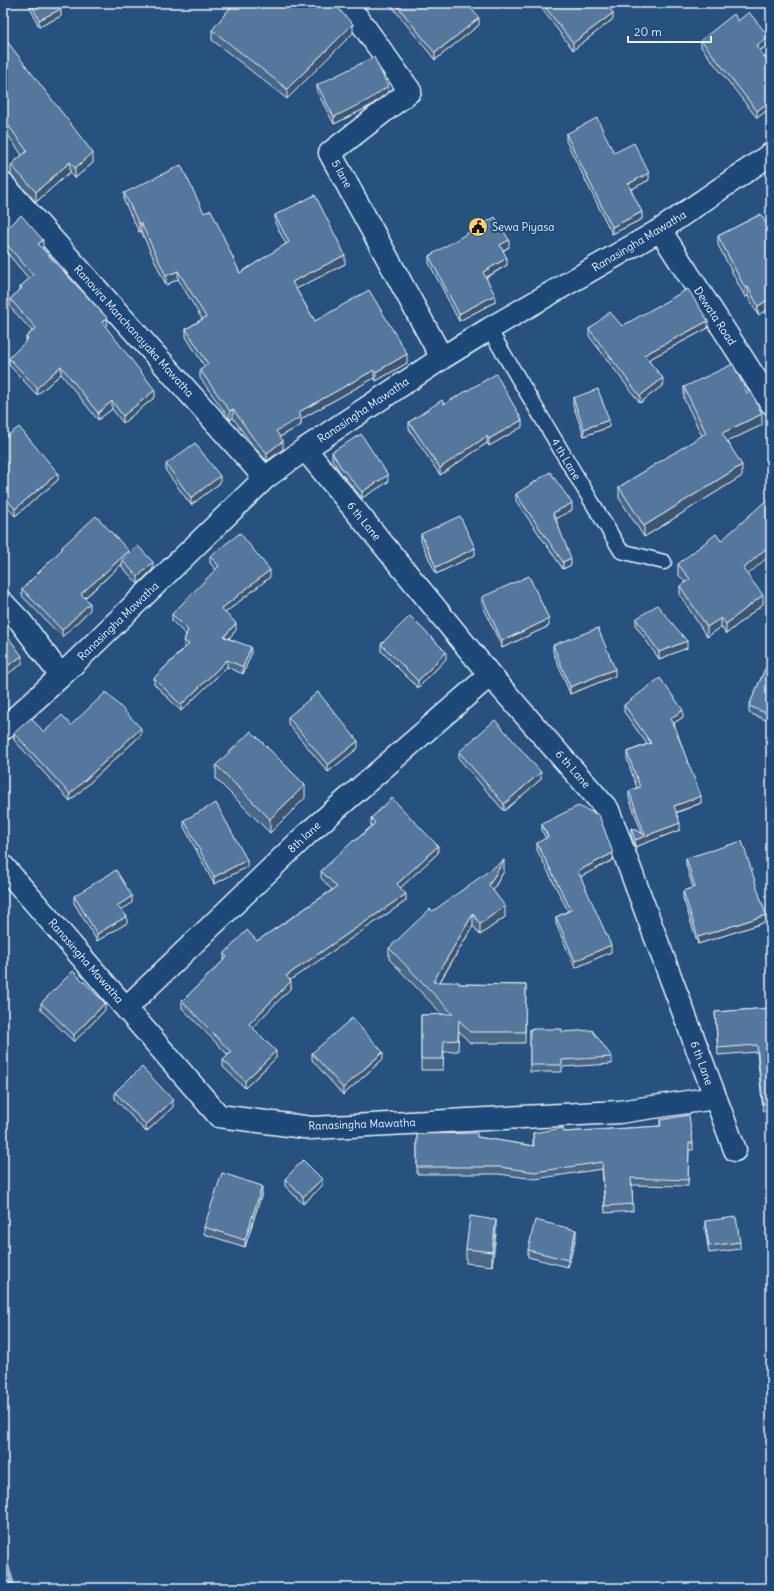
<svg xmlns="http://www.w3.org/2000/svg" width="774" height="1591" viewBox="0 0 774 1591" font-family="Delius,sans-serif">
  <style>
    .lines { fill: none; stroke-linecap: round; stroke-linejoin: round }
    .stream { stroke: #9db3c9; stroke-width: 8 }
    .lane-casing { stroke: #e8f1f8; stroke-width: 17 }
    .street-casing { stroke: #e8f1f8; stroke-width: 25 }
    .lane { stroke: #1f4a7a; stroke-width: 14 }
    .street { stroke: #1f4a7a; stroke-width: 22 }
    .wall { fill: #4b6787; stroke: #e8f1f8 }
    .shaded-wall { fill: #3d546e; stroke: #e8f1f8 }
    .building { fill: #57789d; stroke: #e8f1f8 }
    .labels { text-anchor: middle; stroke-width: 4; stroke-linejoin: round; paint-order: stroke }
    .street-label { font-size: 11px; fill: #e8f1f8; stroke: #1f4a7a }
    .poi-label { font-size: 11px; fill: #e8f1f8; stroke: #1f4a7a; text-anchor: start }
  </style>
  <rect width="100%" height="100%" fill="#27517f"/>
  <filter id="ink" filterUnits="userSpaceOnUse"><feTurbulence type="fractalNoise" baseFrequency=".025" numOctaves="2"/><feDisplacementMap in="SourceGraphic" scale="8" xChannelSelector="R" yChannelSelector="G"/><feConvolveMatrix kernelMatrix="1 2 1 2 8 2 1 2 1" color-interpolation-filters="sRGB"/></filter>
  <g filter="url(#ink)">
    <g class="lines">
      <path class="stream" d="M 3,1559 L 12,1588"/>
      <g class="lane-casing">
        <path id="lane" d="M 489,329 L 621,551 L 664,562"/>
      </g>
      <g class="street-casing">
        <path id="street" d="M 347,3 L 410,91 L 330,153 L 442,358
          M 3,184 L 265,478
          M 3,224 L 20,204
          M 660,230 L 771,403
          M 305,449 L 490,675 L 608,810 L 735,1150
          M 3,603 L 21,622 L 61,676
          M 3,729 L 61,676 L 265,478 L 305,449 L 442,358 L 489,329 L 660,230 L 771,154
          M 3,866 L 219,1116 L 312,1128 L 619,1112 L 715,1098
          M 126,1008 L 306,835 L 490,675"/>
      </g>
      <use href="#lane" class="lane"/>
      <use href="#street" class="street"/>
    </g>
    <path class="wall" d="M 28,3 L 58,3 L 61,16 L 39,27 Z
      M 389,3 L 467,3 L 479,25 L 435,60 Z
      M 538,3 L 606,3 L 613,19 L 573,50 L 538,4 Z
      M 738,21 L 769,44 L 760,51 L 771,65 L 771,107 L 757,118 L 701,47 L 701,40 Z
      M 212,30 L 353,33 L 287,99 L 212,40 Z
      M 3,36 L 93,163 L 75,178 L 70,172 L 36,202 L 11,175 L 11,165 L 22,155 L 3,128 Z
      M 317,85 L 388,92 L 370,106 L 334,124 L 317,92 Z
      M 566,134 L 614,153 L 649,180 L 630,190 L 642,219 L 612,234 L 566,141 Z
      M 124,193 L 204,213 L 240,273 L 286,244 L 275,223 L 275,215 L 345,264 L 296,289 L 315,321 L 407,363 L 376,381 L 374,378 L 301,419 L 301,425 L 280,437 L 283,449 L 267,461 L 253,446 L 233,418 L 230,420 L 229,418 L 200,378 L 200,370 L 205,367 L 186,337 L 186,329 L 202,319 L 178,279 L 166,285 L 141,231 L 139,232 L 124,201 Z
      M 761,214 L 758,315 L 748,296 L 745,297 L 718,245 L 718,236 Z
      M 3,229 L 43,248 L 42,248 L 107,325 L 105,327 L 155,397 L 123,423 L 112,409 L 98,420 L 61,374 L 37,395 L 9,365 L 9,358 L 26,341 L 26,337 L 32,331 L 10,307 L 10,299 L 20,290 L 20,287 L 29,279 L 3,248 Z
      M 509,247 L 503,251 L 507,265 L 486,278 L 495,302 L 459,321 L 429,263 L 429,256 Z
      M 622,326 L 708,328 L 648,360 L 663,385 L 640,403 L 589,336 L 589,329 Z
      M 684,387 L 762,425 L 728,441 L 742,476 L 644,537 L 619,498 L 619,487 L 702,436 L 684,399 Z
      M 573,398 L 609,427 L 584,436 L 573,405 Z
      M 444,404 L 522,427 L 489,446 L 487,443 L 440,475 L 409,429 L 409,422 Z
      M 3,433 L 58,480 L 15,516 L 3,502 Z
      M 332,452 L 388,482 L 362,498 L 340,472 L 332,459 Z
      M 166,464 L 220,483 L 191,505 L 166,471 Z
      M 516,494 L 572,510 L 556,519 L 571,565 L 563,569 L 516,501 Z
      M 421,534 L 475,555 L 436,574 L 421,541 Z
      M 62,547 L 129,554 L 153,569 L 138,584 L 122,567 L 122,564 L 85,598 L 90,610 L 62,637 L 22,596 L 22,589 L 62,550 Z
      M 210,556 L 270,577 L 225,613 L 236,630 L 229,638 L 251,654 L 243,674 L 227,667 L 181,711 L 154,684 L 154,678 L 184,648 L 184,641 L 186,635 L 172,621 L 172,614 L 216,570 L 210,563 Z
      M 678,564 L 748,575 L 763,604 L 726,634 L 721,627 L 707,637 L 680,595 L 680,586 L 685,582 L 678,574 Z
      M 482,597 L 549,626 L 502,648 L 482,604 Z
      M 636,619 L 687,648 L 659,659 L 636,626 Z
      M 381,644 L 446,659 L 418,688 L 381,651 Z
      M 553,645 L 615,676 L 570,694 L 553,652 Z
      M 771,655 L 771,722 L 749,713 L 749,706 Z
      M 624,705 L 683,717 L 674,723 L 701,803 L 676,813 L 680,830 L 635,847 L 631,835 L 631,828 L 642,833 L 629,798 L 629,791 L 637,788 L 627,759 L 627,752 L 647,744 L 624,712 Z
      M 288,717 L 358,748 L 328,772 L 288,724 Z
      M 71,725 L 141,735 L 70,801 L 14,740 L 14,733 L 44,732 Z
      M 459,752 L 541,779 L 504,811 L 459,759 Z
      M 216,765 L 305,798 L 270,833 L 216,779 Z
      M 371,818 L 438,853 L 400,888 L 406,901 L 290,980 L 291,988 L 252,1027 L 276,1058 L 245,1088 L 223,1067 L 223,1060 L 228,1055 L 182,1008 L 182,1001 L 224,960 L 224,954 L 257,941 L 332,890 L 321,878 L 321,871 L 372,826 L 371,825 Z
      M 184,820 L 247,867 L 214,884 L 184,827 Z
      M 542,824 L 613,860 L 580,877 L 611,952 L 575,968 L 556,924 L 556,917 L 568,911 L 537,850 L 537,843 L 546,839 L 542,831 Z
      M 686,858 L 766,922 L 698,944 L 683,898 L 683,891 L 693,888 L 686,865 Z
      M 504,871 L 493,890 L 505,917 L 480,935 L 473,926 L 440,982 L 459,984 L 526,985 L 525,1043 L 470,1043 L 459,1031 L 458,1051 L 444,1052 L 443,1070 L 421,1070 L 421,1015 L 443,1015 L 389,959 L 389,948 L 433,911 Z
      M 74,896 L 132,903 L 121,910 L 127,923 L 97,941 L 74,903 Z
      M 41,1003 L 105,1010 L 74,1042 L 41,1010 Z
      M 771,1008 L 771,1110 L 763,1111 L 757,1052 L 718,1055 L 715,1012 Z
      M 530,1029 L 562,1032 L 612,1057 L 612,1064 L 562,1067 L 562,1072 L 530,1072 Z
      M 312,1053 L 383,1059 L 343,1095 L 312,1060 Z
      M 115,1092 L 173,1107 L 146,1132 L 115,1099 Z
      M 660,1120 L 693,1143 L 693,1150 L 689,1150 L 688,1186 L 632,1185 L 633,1211 L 605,1213 L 602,1169 L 535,1179 L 499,1174 L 417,1174 L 417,1134 L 477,1137 L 533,1146 L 533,1133 L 564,1132 L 660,1126 Z
      M 285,1179 L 322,1186 L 303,1204 L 285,1186 Z
      M 262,1193 L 245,1247 L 204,1234 L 204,1227 Z
      M 705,1221 L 740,1242 L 740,1249 L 709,1253 L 705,1228 Z
      M 496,1233 L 492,1266 L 466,1263 L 466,1249 Z
      M 576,1237 L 568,1267 L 528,1257 L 528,1250 Z"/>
    <path class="shaded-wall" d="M 61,9 L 61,16 L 39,27 L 39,20 Z
      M 613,13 L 613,19 L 573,50 L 573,43 Z
      M 479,18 L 479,25 L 435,60 L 435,53 Z
      M 353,24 L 353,33 L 287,99 L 287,89 Z
      M 769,37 L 769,44 L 756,53 L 756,46 Z
      M 388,86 L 388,92 L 370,106 L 334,124 L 334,117 Z
      M 771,100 L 771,107 L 757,118 L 757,111 Z
      M 93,153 L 93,163 L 75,178 L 75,168 Z
      M 70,162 L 70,172 L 36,202 L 36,192 Z
      M 649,173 L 649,180 L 628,191 L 628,184 Z
      M 4,196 L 4,204 L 3,205 L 3,197 Z
      M 642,212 L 642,219 L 612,234 L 612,227 Z
      M 141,223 L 141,231 L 139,232 L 139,224 Z
      M 43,240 L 43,248 L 38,251 L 38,244 Z
      M 509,240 L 509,247 L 500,252 L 500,245 Z
      M 345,255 L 345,264 L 292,291 L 292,282 Z
      M 507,258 L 507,265 L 483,279 L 483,272 Z
      M 178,271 L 178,279 L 166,285 L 166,276 Z
      M 748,287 L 748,296 L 745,297 L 745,288 Z
      M 495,295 L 495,302 L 459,321 L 459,314 Z
      M 771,298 L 771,308 L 758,315 L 758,306 Z
      M 107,318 L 107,325 L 102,330 L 102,322 Z
      M 708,321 L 708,328 L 644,362 L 644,355 Z
      M 407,354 L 407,363 L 376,381 L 376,372 Z
      M 61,366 L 61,374 L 37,395 L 37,388 Z
      M 374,370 L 374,378 L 301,419 L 301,425 L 276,439 L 276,431 L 299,412 Z
      M 663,378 L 663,385 L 640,403 L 640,396 Z
      M 155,390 L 155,397 L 123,423 L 123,416 Z
      M 112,401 L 112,409 L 98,420 L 98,413 Z
      M 233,409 L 233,418 L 230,420 L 230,411 Z
      M 762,414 L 762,425 L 722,444 L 722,433 Z
      M 522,420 L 522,427 L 489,446 L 489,439 Z
      M 609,420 L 609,427 L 584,436 L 584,429 Z
      M 487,436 L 487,443 L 440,475 L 440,468 Z
      M 283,441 L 283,449 L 267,461 L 267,453 Z
      M 742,465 L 742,476 L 644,537 L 644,526 Z
      M 58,473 L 58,480 L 15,516 L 15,509 Z
      M 388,475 L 388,482 L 362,498 L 362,492 Z
      M 220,476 L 220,483 L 191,505 L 191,498 Z
      M 572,503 L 572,510 L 553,520 L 553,513 Z
      M 771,544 L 771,554 L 743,579 L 743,569 Z
      M 475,548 L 475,555 L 436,574 L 436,567 Z
      M 129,551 L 129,558 L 122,560 L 122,564 L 81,601 L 81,594 Z
      M 571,558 L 571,565 L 563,569 L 563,562 Z
      M 153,562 L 153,569 L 138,584 L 138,577 Z
      M 270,570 L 270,577 L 221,616 L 221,609 Z
      M 763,595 L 763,604 L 726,634 L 726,624 Z
      M 90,603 L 90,610 L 62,637 L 62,630 Z
      M 721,618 L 721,627 L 707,637 L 707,627 Z
      M 549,619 L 549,626 L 502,648 L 502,641 Z
      M 236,623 L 236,630 L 224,644 L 224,637 Z
      M 687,641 L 687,648 L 659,659 L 659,652 Z
      M 251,647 L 251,654 L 243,674 L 243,667 Z
      M 446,652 L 446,659 L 418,688 L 418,681 Z
      M 22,656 L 22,664 L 3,677 L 3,669 Z
      M 227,660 L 227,667 L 181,711 L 181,705 Z
      M 615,669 L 615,676 L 570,694 L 570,687 Z
      M 683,710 L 683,717 L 671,725 L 671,718 Z
      M 141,728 L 141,735 L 70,801 L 70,794 Z
      M 358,741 L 358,748 L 328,772 L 328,765 Z
      M 541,772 L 541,779 L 504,811 L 504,804 Z
      M 305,785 L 305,798 L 270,833 L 270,819 Z
      M 701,796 L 701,803 L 674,813 L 674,806 Z
      M 680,823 L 680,830 L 635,847 L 635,840 Z
      M 438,846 L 438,853 L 397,891 L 397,884 Z
      M 613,853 L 613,860 L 578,878 L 578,871 Z
      M 247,860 L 247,867 L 214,884 L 214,877 Z
      M 504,860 L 504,871 L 489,896 L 489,885 Z
      M 406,894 L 406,901 L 286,983 L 286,976 Z
      M 132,896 L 132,903 L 117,913 L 117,906 Z
      M 505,906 L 505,917 L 480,935 L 480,924 Z
      M 473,914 L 473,926 L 433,993 L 433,982 Z
      M 766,915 L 766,922 L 698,944 L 698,937 Z
      M 127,916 L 127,923 L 97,941 L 97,934 Z
      M 611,945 L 611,952 L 575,968 L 575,961 Z
      M 291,981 L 291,988 L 249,1031 L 249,1024 Z
      M 105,1003 L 105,1010 L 74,1042 L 74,1035 Z
      M 276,1051 L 276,1058 L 245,1088 L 245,1081 Z
      M 383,1052 L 383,1059 L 343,1095 L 343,1088 Z
      M 173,1100 L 173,1107 L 146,1132 L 146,1125 Z
      M 322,1179 L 322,1186 L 303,1204 L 303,1197 Z
      M 262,1186 L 262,1193 L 245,1247 L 245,1240 Z
      M 496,1220 L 496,1233 L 492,1266 L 492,1252 Z
      M 576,1230 L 576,1237 L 568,1267 L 568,1260 Z"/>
    <path class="building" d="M 31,3 L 58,3 L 61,9 L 39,20 Z
      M 234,3 L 333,3 L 353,24 L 287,89 L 212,30 Z
      M 395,3 L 467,3 L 479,18 L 435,53 Z
      M 542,3 L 606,3 L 613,13 L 573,43 Z
      M 749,12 L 769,37 L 756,46 L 771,65 L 771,100 L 757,111 L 701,40 L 734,14 L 738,21 Z
      M 3,36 L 93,153 L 75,168 L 70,162 L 36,192 L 11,165 L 27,151 L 3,118 Z
      M 374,57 L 388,86 L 370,99 L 334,117 L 317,85 Z
      M 597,118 L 614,153 L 634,143 L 649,173 L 628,184 L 642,212 L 612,227 L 566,134 Z
      M 181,165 L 204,213 L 211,210 L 240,273 L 289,242 L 275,215 L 315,195 L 345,255 L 292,282 L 315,321 L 369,290 L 407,354 L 376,372 L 374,370 L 299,412 L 301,417 L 276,431 L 283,441 L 267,453 L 253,438 L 233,409 L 230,411 L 229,410 L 200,370 L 208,364 L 186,329 L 206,317 L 178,271 L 166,276 L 141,223 L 139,224 L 124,193 Z
      M 761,214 L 765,222 L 771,219 L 771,298 L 758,306 L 748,287 L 745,288 L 718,236 Z
      M 21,215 L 43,240 L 38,244 L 107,318 L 102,322 L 155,390 L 123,416 L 112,401 L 98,413 L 61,366 L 37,388 L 9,358 L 28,339 L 26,337 L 36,328 L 10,299 L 22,288 L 20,287 L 33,275 L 3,240 L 3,229 L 8,228 Z
      M 495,217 L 509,240 L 500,245 L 507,258 L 483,272 L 495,295 L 459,314 L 429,256 Z
      M 688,289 L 708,321 L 644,355 L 663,378 L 640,396 L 589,329 L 610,312 L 622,326 Z
      M 733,364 L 747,393 L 751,391 L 762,414 L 722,433 L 742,465 L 644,526 L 619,487 L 706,433 L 684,387 Z
      M 496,374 L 522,420 L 489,439 L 487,436 L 440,468 L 409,422 L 442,400 L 444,404 Z
      M 598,389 L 609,420 L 584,429 L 573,398 Z
      M 19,427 L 58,473 L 15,509 L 3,495 L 3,433 L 6,437 Z
      M 361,434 L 388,475 L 362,492 L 340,466 L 332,452 Z
      M 195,443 L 220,476 L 191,498 L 166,464 Z
      M 550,472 L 572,503 L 553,513 L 571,558 L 563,562 L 516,494 Z
      M 771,496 L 771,544 L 743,569 L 763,595 L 726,624 L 721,618 L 707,627 L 680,586 L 690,579 L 678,564 L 716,534 L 721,541 Z
      M 96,516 L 129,551 L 81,594 L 90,603 L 62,630 L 22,589 L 63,548 L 62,547 Z
      M 460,516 L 475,548 L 436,567 L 421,534 Z
      M 240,533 L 270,570 L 221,609 L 236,623 L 224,637 L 251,647 L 243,667 L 227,660 L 181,705 L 154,678 L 189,644 L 184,641 L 188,630 L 172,614 L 219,566 L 210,556 Z
      M 138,546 L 153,562 L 138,577 L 122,560 Z
      M 529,576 L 549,619 L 502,641 L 482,597 Z
      M 657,605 L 687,641 L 659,652 L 636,619 Z
      M 410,616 L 446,652 L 418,681 L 381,644 Z
      M 598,628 L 615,669 L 570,687 L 553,645 Z
      M 3,630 L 22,656 L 3,669 Z
      M 771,655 L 771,715 L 749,706 Z
      M 660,678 L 683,710 L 671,718 L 701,796 L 674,806 L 680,823 L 635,840 L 631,828 L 645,835 L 629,791 L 640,787 L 627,752 L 651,743 L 624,705 Z
      M 106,692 L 141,728 L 70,794 L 14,733 L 31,718 L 44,732 L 62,715 L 71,725 Z
      M 318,692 L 358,741 L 328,765 L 288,717 Z
      M 495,720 L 541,772 L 504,804 L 459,752 Z
      M 251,731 L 305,785 L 270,819 L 216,765 Z
      M 392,798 L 438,846 L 397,884 L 406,894 L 286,976 L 291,981 L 249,1024 L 276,1051 L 245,1081 L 223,1060 L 231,1052 L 182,1001 L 227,957 L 224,954 L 247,930 L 257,941 L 337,887 L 321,871 L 354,840 L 355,841 L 375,823 L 371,818 Z
      M 216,803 L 247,860 L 214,877 L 184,820 Z
      M 578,806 L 599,815 L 613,853 L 578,871 L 611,945 L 575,961 L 556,917 L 571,910 L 537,843 L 548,837 L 542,824 Z
      M 742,841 L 766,915 L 698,937 L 683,891 L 695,887 L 686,858 Z
      M 504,860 L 489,885 L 505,906 L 480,924 L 473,914 L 433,982 L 459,982 L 459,984 L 526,985 L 525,1032 L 470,1032 L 459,1020 L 458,1040 L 444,1041 L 443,1059 L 421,1059 L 421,1015 L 453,1014 L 389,948 L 430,909 L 433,911 Z
      M 116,870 L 132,896 L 117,906 L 127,916 L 97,934 L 74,896 Z
      M 73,971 L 105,1003 L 74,1035 L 41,1003 Z
      M 771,1008 L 771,1103 L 763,1104 L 757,1045 L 718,1048 L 715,1012 Z
      M 352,1018 L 383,1052 L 343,1088 L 312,1053 Z
      M 530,1029 L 562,1029 L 562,1032 L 592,1030 L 612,1057 L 562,1060 L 562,1065 L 530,1065 Z
      M 142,1067 L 173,1100 L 146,1125 L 115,1092 Z
      M 689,1115 L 693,1143 L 689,1143 L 688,1180 L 631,1178 L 633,1204 L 605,1206 L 602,1162 L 535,1172 L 499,1167 L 417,1167 L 417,1134 L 477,1133 L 477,1137 L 534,1146 L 533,1133 L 563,1128 L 564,1132 L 661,1126 L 660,1120 Z
      M 303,1160 L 322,1179 L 303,1197 L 285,1179 Z
      M 222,1173 L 262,1186 L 245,1240 L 204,1227 Z
      M 470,1216 L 496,1220 L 492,1252 L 466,1249 Z
      M 736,1217 L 740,1242 L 709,1246 L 705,1221 Z
      M 535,1220 L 576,1230 L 568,1260 L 528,1250 Z"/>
  </g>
  <defs>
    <g id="civic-disc" transform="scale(1)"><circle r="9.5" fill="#ffd166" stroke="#1f4a7a"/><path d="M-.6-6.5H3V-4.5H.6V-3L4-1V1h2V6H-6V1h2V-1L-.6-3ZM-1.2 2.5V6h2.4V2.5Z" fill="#111"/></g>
  </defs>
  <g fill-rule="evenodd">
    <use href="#civic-disc" x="478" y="227"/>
  </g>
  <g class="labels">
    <g class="street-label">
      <text transform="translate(342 174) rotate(61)" y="4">5 lane</text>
      <text transform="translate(639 241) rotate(-31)" y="4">Ranasingha Mawatha</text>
      <text transform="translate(715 316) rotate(57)" y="4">Dewata Road</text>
      <text transform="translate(134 331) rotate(48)" y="4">Ranavira Manchanayaka Mawatha</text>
      <text transform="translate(363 410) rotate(-34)" y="4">Ranasingha Mawatha</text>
      <text transform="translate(566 459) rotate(59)" y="4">4 th Lane</text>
      <text transform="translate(364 521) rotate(51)" y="4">6 th Lane</text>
      <text transform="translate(118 621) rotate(-44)" y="4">Ranasingha Mawatha</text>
      <text transform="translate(573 769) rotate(49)" y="4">6 th Lane</text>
      <text transform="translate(304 837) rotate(-43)" y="4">8th lane</text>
      <text transform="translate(86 961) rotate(49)" y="4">Ranasingha Mawatha</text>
      <text transform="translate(702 1063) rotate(70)" y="4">6 th Lane</text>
      <text transform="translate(362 1124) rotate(-2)" y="4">Ranasingha Mawatha</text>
    </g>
    <g class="poi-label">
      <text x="492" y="231">Sewa Piyasa</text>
    </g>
  </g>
  <rect width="774" height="1591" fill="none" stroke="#1f4a7a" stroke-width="16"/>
  <rect x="8" y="8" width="758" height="1575" fill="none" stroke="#e8f1f8" stroke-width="1.5" filter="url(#ink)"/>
  <path d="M628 36v6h83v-6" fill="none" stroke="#e8f1f8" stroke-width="2"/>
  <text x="634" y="36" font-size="12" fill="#e8f1f8" stroke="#1f4a7a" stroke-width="3" paint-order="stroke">20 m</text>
</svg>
